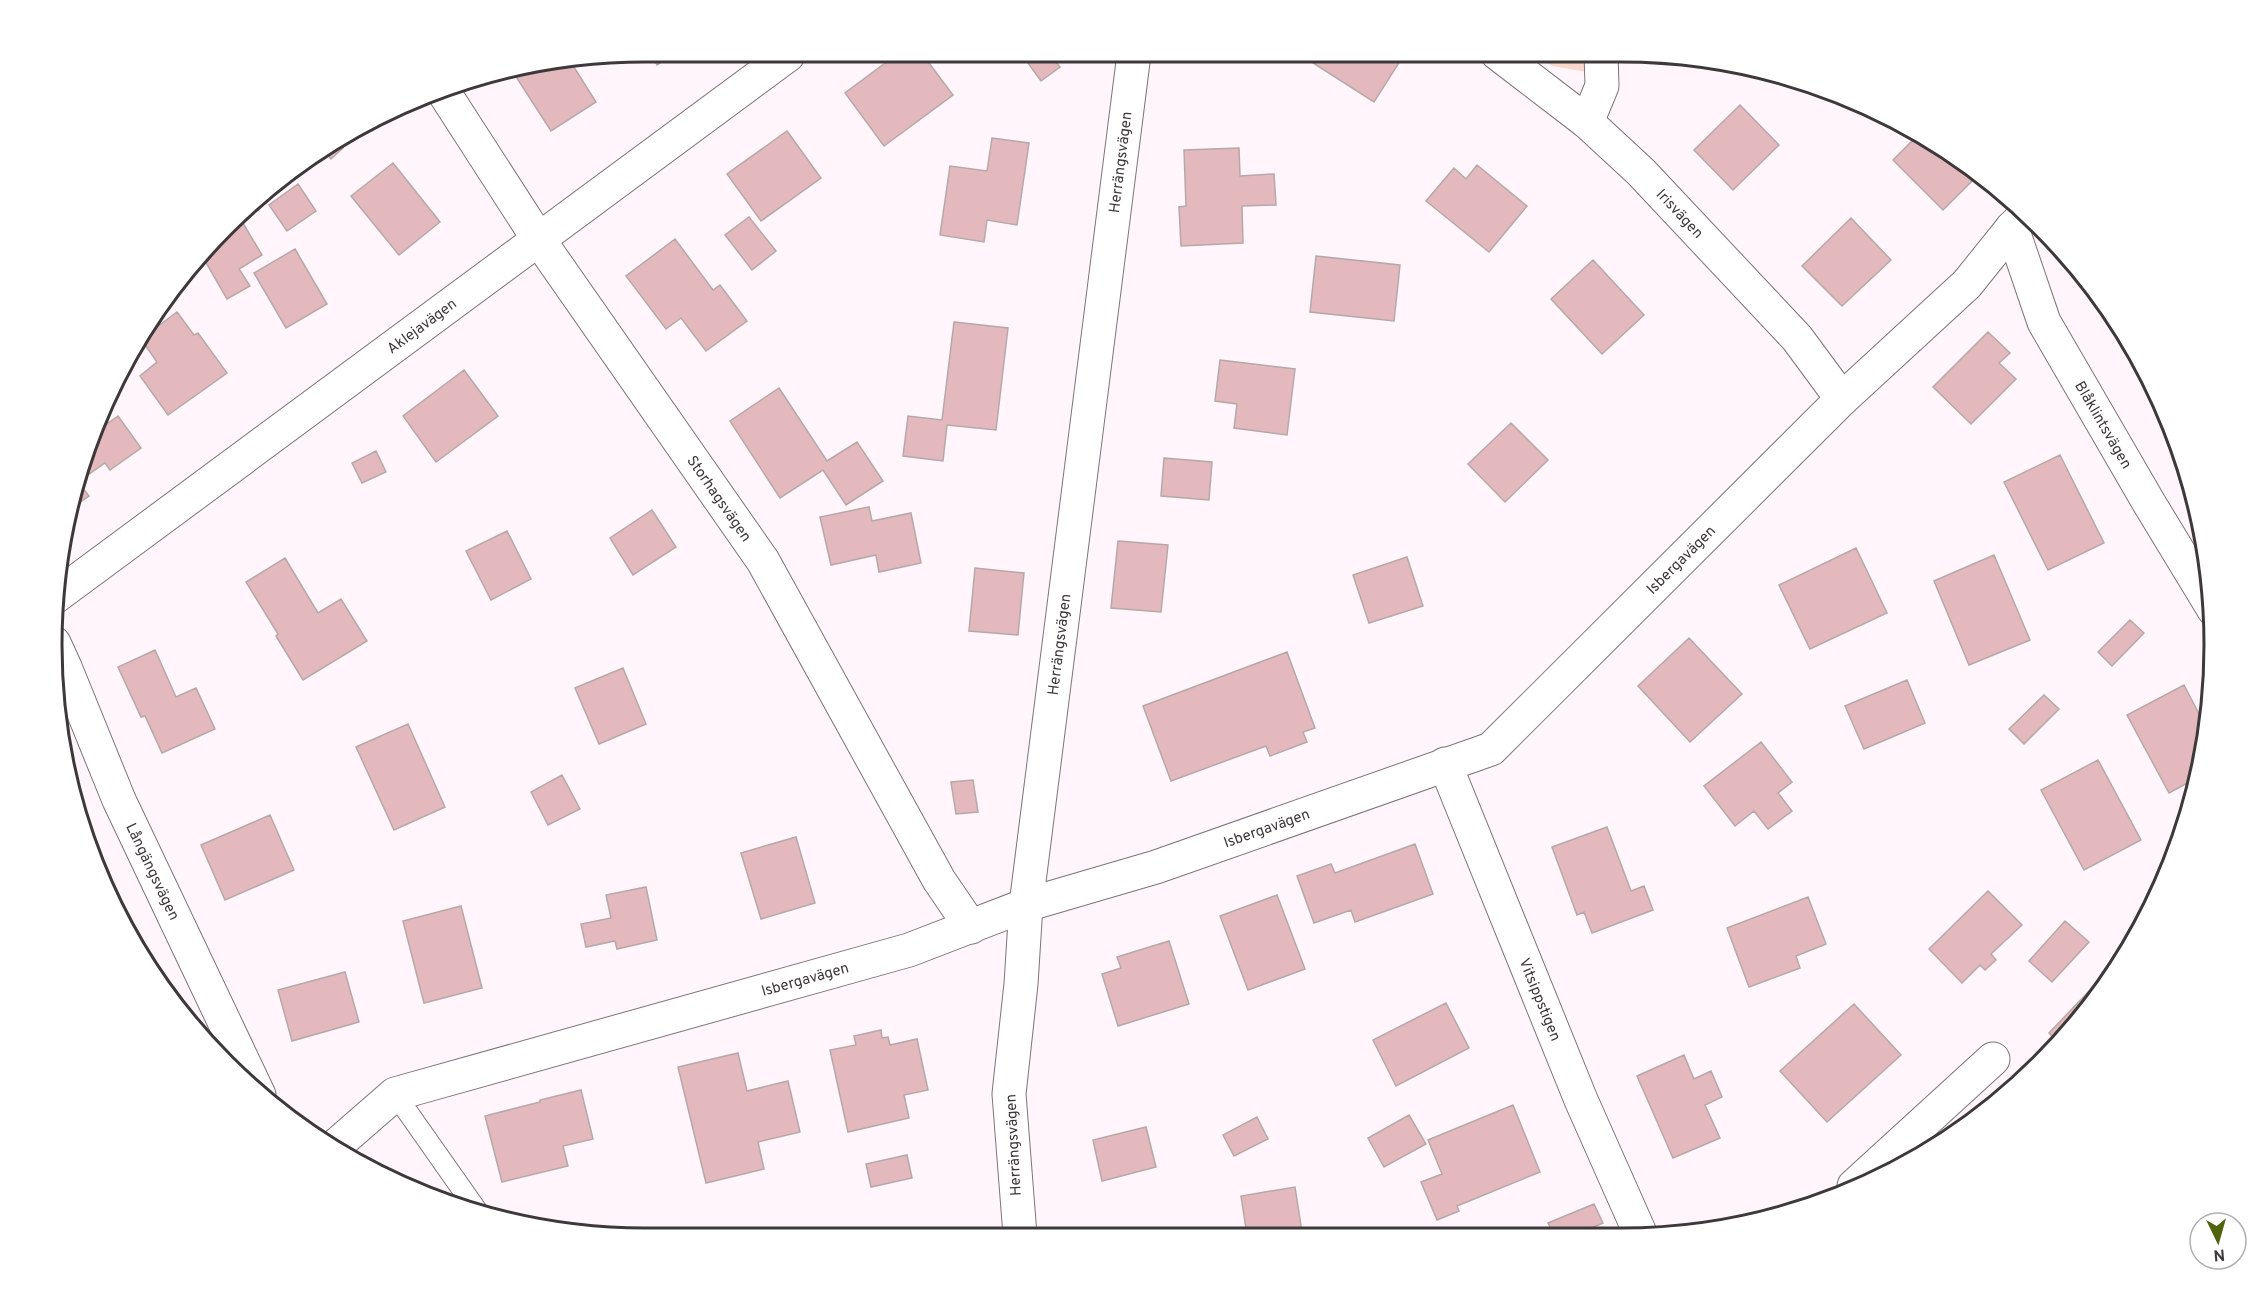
<svg xmlns="http://www.w3.org/2000/svg" width="2266" height="1289" viewBox="0 0 2266 1289" font-family="Overpass,sans-serif">
  <style>
    .green { fill: #fad7cb }
    .building { fill: #e4b9bd; stroke: #b6a8a9; stroke-width: 1.5 }
    .lines { fill: none; stroke-linecap: round; stroke-linejoin: round }
    .service-casing { stroke: #7e7379; stroke-width: 22 }
    .minor-casing { stroke: #7e7379; stroke-width: 35 }
    .tertiary-casing { stroke: #7e7379; stroke-width: 35 }
    .service { stroke: #fff; stroke-width: 20 }
    .minor { stroke: #fff; stroke-width: 33 }
    .tertiary { stroke: #fff; stroke-width: 33 }
    .labels { text-anchor: middle; stroke-width: 5; stroke-linejoin: round; paint-order: stroke }
    .street-label { font-size: 15px; fill: #3d383a; stroke: #fff }
    .rim { fill: none; stroke: #3d383a; stroke-width: 3 }
  </style>
  <rect width="100%" height="100%" fill="#fff5fa"/>
  <path class="green" d="M 1534,53 L 1583,53 L 1587,72 L 1552,66 Z"/>
  <path class="building" d="M 1315,53 L 1394,53 L 1402,58 L 1374,102 L 1310,61 Z
    M 1050,54 L 1060,67 L 1041,81 L 1022,55 Z
    M 896,55 L 923,55 L 953,95 L 884,146 L 845,93 Z
    M 567,56 L 596,102 L 551,131 L 511,69 Z
    M 652,56 L 671,56 L 657,65 Z
    M 1740,105 L 1779,145 L 1733,190 L 1694,150 Z
    M 787,131 L 821,178 L 761,221 L 727,174 Z
    M 1921,132 L 1979,174 L 1943,210 L 1893,160 Z
    M 992,138 L 1029,143 L 1017,225 L 987,220 L 984,242 L 940,235 L 950,166 L 987,171 Z
    M 336,140 L 343,148 L 331,159 L 322,149 Z
    M 1239,148 L 1240,176 L 1274,174 L 1276,205 L 1242,206 L 1243,243 L 1181,246 L 1179,207 L 1186,206 L 1184,150 Z
    M 393,163 L 440,222 L 399,255 L 351,196 Z
    M 1477,165 L 1527,206 L 1489,252 L 1426,201 L 1454,168 L 1466,179 Z
    M 298,184 L 316,211 L 287,231 L 269,205 Z
    M 749,217 L 776,251 L 752,270 L 725,235 Z
    M 240,218 L 262,255 L 239,269 L 250,286 L 227,299 L 201,254 L 222,229 Z
    M 1851,218 L 1891,260 L 1842,306 L 1802,266 Z
    M 675,239 L 713,290 L 720,285 L 747,321 L 706,351 L 681,318 L 666,329 L 626,276 Z
    M 295,249 L 327,304 L 286,328 L 254,273 Z
    M 1316,256 L 1400,265 L 1394,321 L 1310,312 Z
    M 1593,260 L 1644,315 L 1602,354 L 1551,299 Z
    M 2087,278 L 2093,283 L 2114,318 L 2109,321 Z
    M 177,312 L 194,335 L 198,333 L 227,373 L 168,415 L 140,376 L 157,362 L 141,339 Z
    M 954,322 L 1008,328 L 996,430 L 947,425 L 943,461 L 903,456 L 908,416 L 942,420 Z
    M 1988,332 L 2010,353 L 1999,363 L 2016,379 L 1971,424 L 1933,387 Z
    M 1220,360 L 1295,369 L 1287,435 L 1234,428 L 1237,404 L 1215,401 Z
    M 464,370 L 498,416 L 436,462 L 403,416 Z
    M 779,388 L 827,461 L 857,442 L 883,481 L 846,505 L 823,470 L 780,498 L 730,421 Z
    M 118,416 L 141,448 L 110,470 L 105,463 L 78,482 L 89,496 L 67,511 L 71,491 L 93,434 Z
    M 1511,423 L 1548,460 L 1505,502 L 1468,464 Z
    M 376,451 L 386,472 L 362,483 L 352,463 Z
    M 2060,455 L 2104,543 L 2048,570 L 2004,482 Z
    M 1164,458 L 1212,462 L 1209,500 L 1161,496 Z
    M 869,507 L 872,521 L 911,513 L 921,563 L 879,572 L 876,555 L 831,565 L 820,517 Z
    M 652,510 L 676,547 L 633,575 L 610,538 Z
    M 507,531 L 531,579 L 491,600 L 466,551 Z
    M 1118,541 L 1168,545 L 1161,612 L 1111,608 Z
    M 1856,548 L 1887,613 L 1810,649 L 1779,585 Z
    M 1994,555 L 2030,640 L 1969,665 L 1934,581 Z
    M 1407,557 L 1423,606 L 1369,623 L 1353,575 Z
    M 285,558 L 318,613 L 341,599 L 367,641 L 303,680 L 276,636 L 278,634 L 246,582 Z
    M 975,568 L 1024,573 L 1018,635 L 969,631 Z
    M 2130,620 L 2144,633 L 2112,666 L 2098,652 Z
    M 1689,638 L 1742,694 L 1690,742 L 1638,686 Z
    M 155,650 L 176,697 L 196,688 L 215,729 L 162,753 L 145,716 L 141,717 L 118,667 Z
    M 1287,652 L 1315,728 L 1303,732 L 1307,742 L 1270,756 L 1266,746 L 1171,781 L 1143,706 Z
    M 623,668 L 646,724 L 599,744 L 575,688 Z
    M 1907,680 L 1925,723 L 1864,749 L 1845,706 Z
    M 2184,685 L 2208,731 L 2197,778 L 2169,793 L 2127,715 Z
    M 2044,695 L 2059,709 L 2024,744 L 2009,729 Z
    M 408,724 L 445,807 L 394,830 L 356,747 Z
    M 1761,742 L 1792,782 L 1778,793 L 1792,811 L 1768,829 L 1754,811 L 1735,826 L 1704,786 Z
    M 2098,760 L 2141,840 L 2084,870 L 2041,790 Z
    M 562,775 L 580,809 L 548,825 L 531,792 Z
    M 973,780 L 978,812 L 956,814 L 951,782 Z
    M 77,810 L 89,833 L 85,835 Z
    M 270,815 L 294,870 L 225,900 L 201,845 Z
    M 1607,827 L 1631,891 L 1644,886 L 1653,910 L 1592,933 L 1584,912 L 1577,915 L 1552,847 Z
    M 796,837 L 815,903 L 761,919 L 741,853 Z
    M 1415,844 L 1433,894 L 1355,922 L 1351,910 L 1314,923 L 1297,876 L 1331,864 L 1335,873 Z
    M 646,887 L 657,940 L 617,949 L 615,941 L 586,947 L 581,924 L 611,918 L 606,895 Z
    M 1988,891 L 2022,925 L 1991,954 L 1996,960 L 1985,970 L 1980,965 L 1962,983 L 1929,949 Z
    M 1277,895 L 1305,969 L 1248,990 L 1220,916 Z
    M 1808,897 L 1826,944 L 1796,956 L 1800,968 L 1749,987 L 1727,928 Z
    M 461,906 L 482,988 L 424,1003 L 403,921 Z
    M 2065,921 L 2089,942 L 2052,982 L 2029,961 Z
    M 1169,941 L 1189,1004 L 1118,1026 L 1102,974 L 1121,968 L 1117,957 Z
    M 345,972 L 359,1022 L 292,1041 L 278,990 Z
    M 2091,989 L 2096,993 L 2058,1042 L 2049,1033 Z
    M 1446,1003 L 1469,1048 L 1396,1086 L 1373,1040 Z
    M 1854,1004 L 1901,1055 L 1827,1122 L 1780,1071 Z
    M 881,1030 L 882,1038 L 888,1037 L 890,1045 L 917,1039 L 928,1090 L 904,1095 L 909,1118 L 848,1132 L 830,1050 L 856,1045 L 854,1036 Z
    M 738,1053 L 747,1091 L 788,1081 L 800,1132 L 758,1142 L 764,1169 L 706,1183 L 678,1067 Z
    M 1684,1055 L 1694,1079 L 1711,1071 L 1722,1097 L 1705,1105 L 1720,1138 L 1673,1158 L 1637,1076 Z
    M 581,1090 L 593,1139 L 563,1146 L 568,1166 L 502,1182 L 485,1116 L 540,1102 L 540,1100 Z
    M 1513,1105 L 1540,1172 L 1457,1206 L 1459,1211 L 1437,1220 L 1421,1182 L 1442,1174 L 1428,1140 Z
    M 1409,1115 L 1426,1144 L 1384,1167 L 1368,1138 Z
    M 1257,1117 L 1268,1139 L 1234,1156 L 1223,1135 Z
    M 1146,1127 L 1156,1167 L 1102,1181 L 1093,1140 Z
    M 907,1155 L 912,1178 L 871,1187 L 866,1164 Z
    M 1295,1187 L 1302,1232 L 1284,1234 L 1247,1235 L 1241,1196 Z
    M 1594,1204 L 1603,1223 L 1579,1233 L 1553,1233 L 1548,1223 Z
    M 660,1228 L 664,1237 L 646,1237 Z"/>
  <g class="lines">
    <g class="service-casing">
      <path id="service" d="M 395,1094 L 478,1212"/>
    </g>
    <g class="minor-casing">
      <g id="minor">
        <path id="s1" d="M 1497,53 L 1587,122 L 1641,172 L 1797,338 L 1842,399"/>
        <path id="s2" d="M 441,88 L 539,240 L 763,561 L 939,880 L 971,927"/>
        <path d="M 1587,122 L 1602,86 L 1601,52"/>
        <path id="s3" d="M 2012,228 L 2044,322 L 2149,503 L 2214,610"/>
        <path id="s4" d="M 55,597 L 788,55"/>
        <path id="s5" d="M 54,643 L 65,667 L 119,800 L 259,1095"/>
        <path id="s6" d="M 1445,764 L 1581,1100 L 1640,1233"/>
        <path id="s7" d="M 333,1148 L 395,1094 L 909,950 L 1026,905 L 1156,867 L 1491,749 L 1842,399 L 1967,284 L 2012,228 L 2027,213"/>
        <path d="M 1854,1186 L 1993,1059"/>
      </g>
    </g>
    <g class="tertiary-casing">
      <g id="tertiary">
        <path id="s8" d="M 1020,1235 L 1009,1094 L 1021,984 L 1026,905 L 1134,54"/>
      </g>
    </g>
    <use href="#service" class="service"/>
    <use href="#minor" class="minor"/>
    <use href="#tertiary" class="tertiary"/>
  </g>
  <g class="labels">
    <g class="street-label">
      <text dy="5" stroke="none"><textPath href="#s8" startOffset="1080">Herrängsvägen</textPath></text>
      <text dy="5" stroke="none"><textPath href="#s1" startOffset="244">Irisvägen</textPath></text>
      <text dy="5" stroke="none"><textPath href="#s4" startOffset="456">Aklejavägen</textPath></text>
      <text dy="5" stroke="none"><textPath href="#s3" startOffset="218">Blåklintsvägen</textPath></text>
      <text dy="5" stroke="none"><textPath href="#s2" startOffset="496">Storhagsvägen</textPath></text>
      <text dy="5" stroke="none"><textPath href="#s7" startOffset="1500">Isbergavägen</textPath></text>
      <text dy="5" stroke="none"><textPath href="#s8" startOffset="594">Herrängsvägen</textPath></text>
      <text dy="5" stroke="none"><textPath href="#s7" startOffset="994">Isbergavägen</textPath></text>
      <text dy="5" stroke="none"><textPath href="#s5" startOffset="249">Långängsvägen</textPath></text>
      <text dy="5" stroke="none"><textPath href="#s7" startOffset="508">Isbergavägen</textPath></text>
      <text dy="5" stroke="none"><textPath href="#s6" startOffset="254">Vitsippstigen</textPath></text>
      <text transform="translate(1013 1145) rotate(-93)" y="5">Herrängsvägen</text>
    </g>
  </g>
  <path d="M0 0H2266V1289H0ZM645 62H1621A583 583 0 0 1 2204 645V645A583 583 0 0 1 1621 1228H645A583 583 0 0 1 62 645V645A583 583 0 0 1 645 62Z" fill="#fff" fill-rule="evenodd"/>
  <path class="rim" d="M645 62H1621A583 583 0 0 1 2204 645V645A583 583 0 0 1 1621 1228H645A583 583 0 0 1 62 645V645A583 583 0 0 1 645 62Z"/>
  <g transform="translate(2218 1241) rotate(175)"><circle r="28" fill="#ffffff" stroke="#b1afb0" stroke-width="1.5"/>
  <path d="M0-4.5L10 22L0 15L-10 22Z" fill="#50630d"/>
  <text y="-9" font-size="16" font-weight="bold" text-anchor="middle" fill="#3d383a">N</text>
  </g>
</svg>
